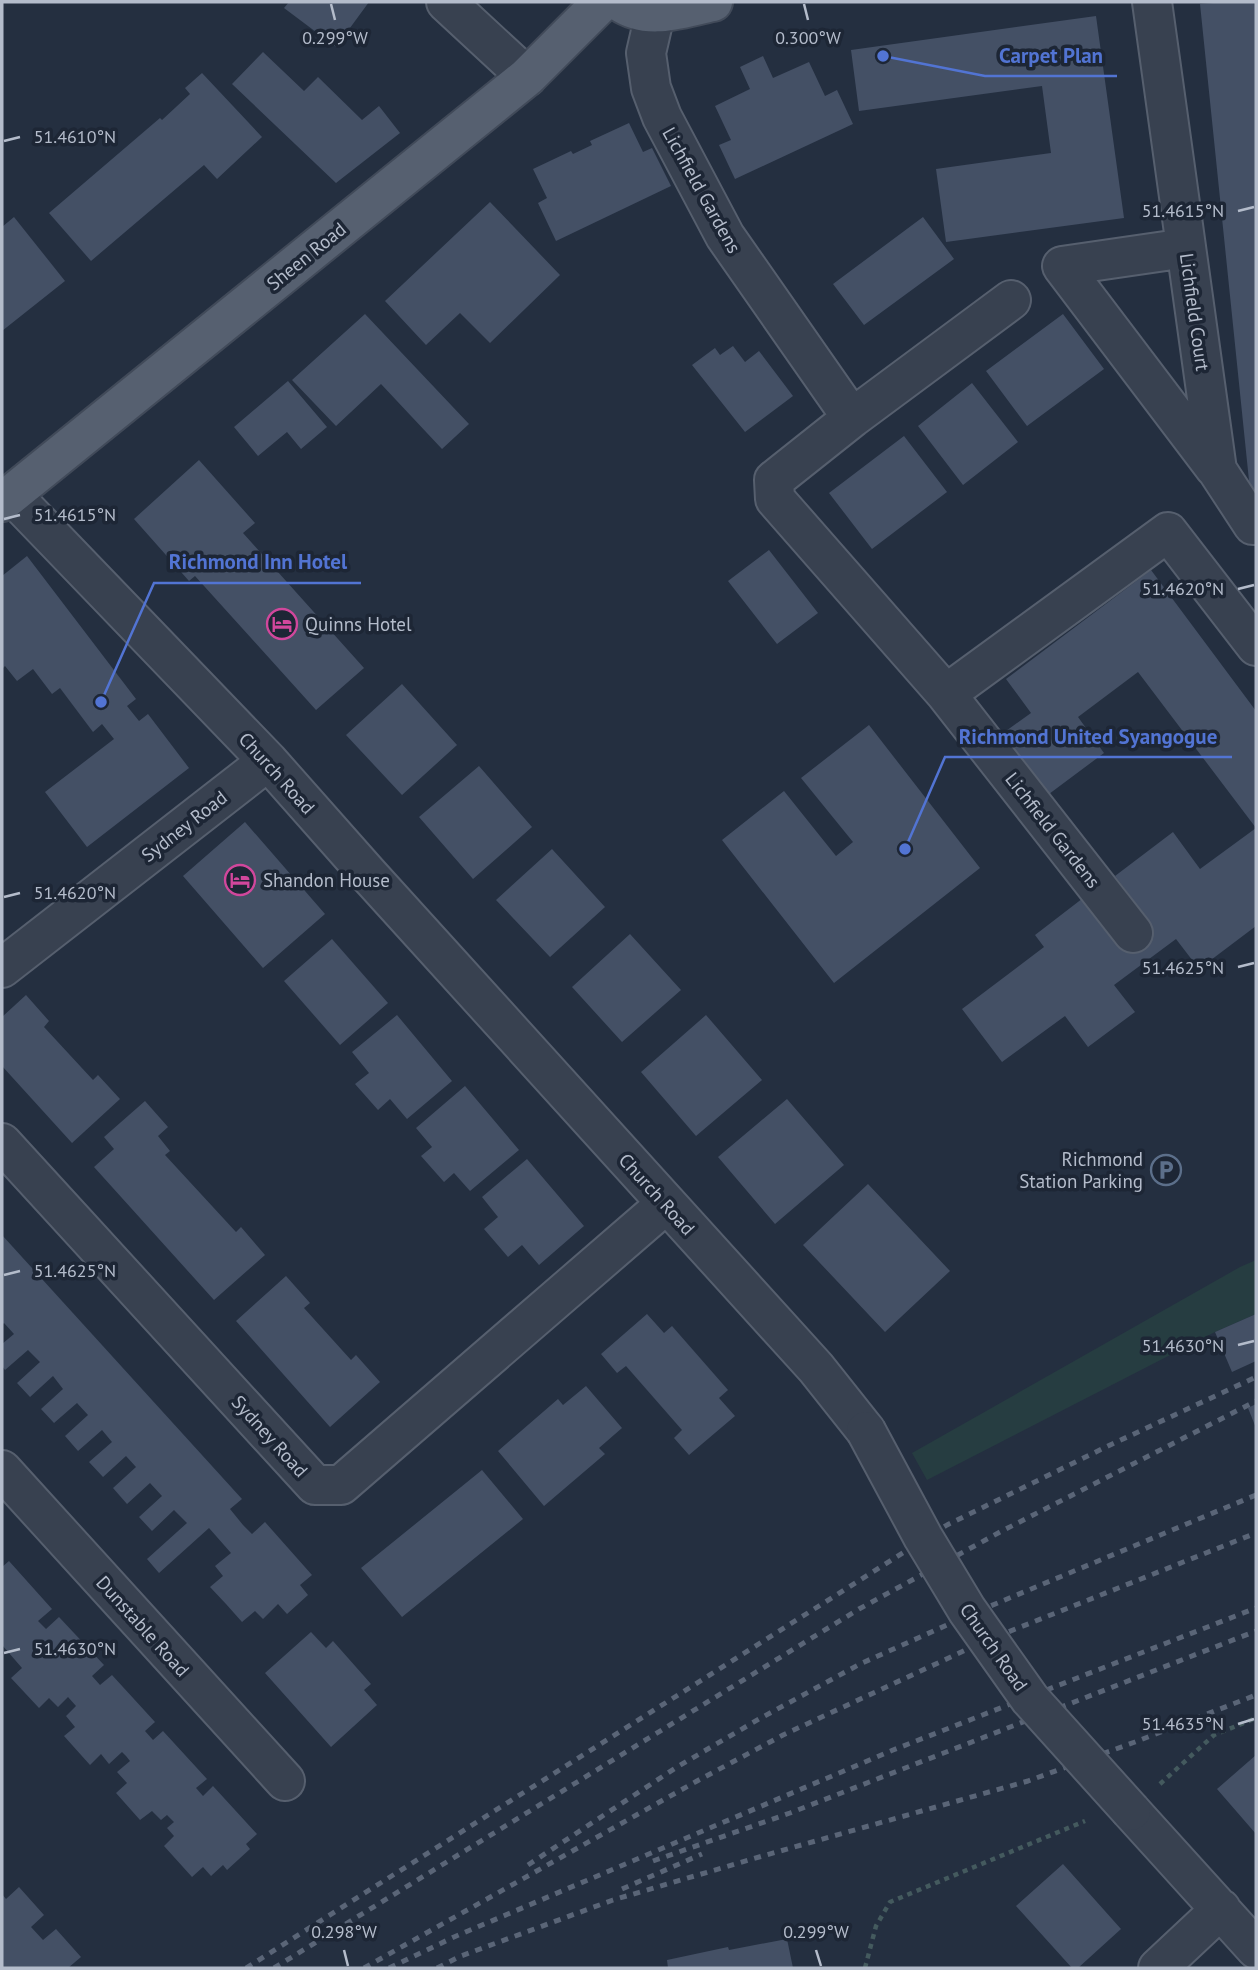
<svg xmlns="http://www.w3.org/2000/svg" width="1258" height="1970" viewBox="0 0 1258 1970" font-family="'PT Sans',sans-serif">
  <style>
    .green { fill: #263d41 }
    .building { fill: #445065 }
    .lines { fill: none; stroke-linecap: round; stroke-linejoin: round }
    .minor-casing { stroke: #565f6e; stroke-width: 42 }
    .major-casing { stroke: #414a59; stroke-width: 42 }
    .path { stroke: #445a5e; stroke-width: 4.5; stroke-dasharray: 5 5; stroke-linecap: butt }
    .minor { stroke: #384150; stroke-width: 38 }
    .major { stroke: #566070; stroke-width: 38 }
    .rail { stroke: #5a6577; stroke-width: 5; stroke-dasharray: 7 7; stroke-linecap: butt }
    .minor-bridge-casing { stroke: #565f6e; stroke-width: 42; stroke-linecap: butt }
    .minor-bridge { stroke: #384150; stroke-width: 38 }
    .ticks { fill: none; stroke: #b4bccb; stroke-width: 2.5 }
    .labels { text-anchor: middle; stroke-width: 7; stroke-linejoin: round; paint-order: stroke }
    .street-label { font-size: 19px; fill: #b4bccb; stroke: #1d2635 }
    .poi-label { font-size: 19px; fill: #b4bccb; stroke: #1d2635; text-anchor: start }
    .ticks-label { font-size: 18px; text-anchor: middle; fill: #b4bccb; stroke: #1d2635; stroke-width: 7; stroke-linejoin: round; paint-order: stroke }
    .leader { fill: none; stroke: #5274d3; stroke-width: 2.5 }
    .callout-dot { fill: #5274d3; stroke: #1d2635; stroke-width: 2.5 }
    .callout-label { font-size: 21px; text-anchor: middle; font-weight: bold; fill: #5274d3; stroke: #1d2635; stroke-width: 7; stroke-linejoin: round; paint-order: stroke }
  </style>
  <rect width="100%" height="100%" fill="#242f40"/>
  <path class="green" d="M 1256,1260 L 1256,1314 L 1215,1332 L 927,1480 L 912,1453 L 1240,1267 Z"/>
  <path class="building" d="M 289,2 L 369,2 L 336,47 L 284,8 Z
    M 1226,2 L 1256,2 L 1256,499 L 1251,500 L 1200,4 Z
    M 1096,16 L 1124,218 L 946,242 L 936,169 L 1051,153 L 1042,86 L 859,111 L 851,50 Z
    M 263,52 L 304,91 L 318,77 L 362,120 L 379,106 L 400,133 L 336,183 L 232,84 Z
    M 763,56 L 773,78 L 809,62 L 825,96 L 837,90 L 853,124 L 735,179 L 719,145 L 731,140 L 715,106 L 750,89 L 740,67 Z
    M 202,73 L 262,137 L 217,179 L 204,165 L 91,261 L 49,213 L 160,118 L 162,120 L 190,94 L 185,88 Z
    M 629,123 L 643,152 L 652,148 L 671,186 L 556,241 L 538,203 L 547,198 L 533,169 L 571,151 L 573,154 L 592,145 L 590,141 Z
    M 490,202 L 560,275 L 490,343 L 460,313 L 426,345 L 385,301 Z
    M 14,217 L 65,281 L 2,331 L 2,227 Z
    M 923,217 L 954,259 L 864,325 L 833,284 Z
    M 365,314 L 469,424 L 442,449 L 381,384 L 336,426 L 292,380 Z
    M 1063,314 L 1104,369 L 1027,426 L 986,371 Z
    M 733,346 L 745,362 L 759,351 L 793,396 L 745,432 L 692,365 L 715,348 L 720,355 Z
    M 288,381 L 327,427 L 301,449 L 287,432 L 258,456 L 234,427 Z
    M 972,383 L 1018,442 L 963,485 L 918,426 Z
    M 904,436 L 947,492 L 872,549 L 829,493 Z
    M 199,460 L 255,523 L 243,533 L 364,668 L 316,710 L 195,576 L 189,581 L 134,519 Z
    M 769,550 L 818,613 L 777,644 L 728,581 Z
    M 27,556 L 136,699 L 127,706 L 139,721 L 148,714 L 189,768 L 87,847 L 45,792 L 114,739 L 102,724 L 93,732 L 60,688 L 52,694 L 33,669 L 17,681 L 5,666 L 2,669 L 2,576 Z
    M 1151,570 L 1256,711 L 1256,926 L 1199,969 L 1176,939 L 1114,985 L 1135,1012 L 1088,1047 L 1065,1016 L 1002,1062 L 962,1009 L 1044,947 L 1035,935 L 1087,895 L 1122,942 L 1149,921 L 1115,876 L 1173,832 L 1200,869 L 1256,828 L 1138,672 L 1078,717 L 1104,753 L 1045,797 L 999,736 L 1031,713 L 1006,679 Z
    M 402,684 L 457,745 L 402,795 L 346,735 Z
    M 869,725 L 980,868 L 834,983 L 722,840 L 784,791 L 836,856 L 853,842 L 801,778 Z
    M 479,766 L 532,827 L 473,879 L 419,817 Z
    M 245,822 L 325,914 L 263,968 L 183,876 Z
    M 552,849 L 605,907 L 550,957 L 496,900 Z
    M 630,934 L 681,990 L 622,1042 L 572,987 Z
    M 332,939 L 388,1003 L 340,1045 L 284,981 Z
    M 26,995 L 49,1021 L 44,1027 L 93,1080 L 98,1075 L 120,1099 L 72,1143 L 2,1066 L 2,1017 Z
    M 397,1015 L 452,1081 L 407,1119 L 390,1099 L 378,1110 L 355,1084 L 369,1073 L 352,1052 Z
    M 706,1015 L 762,1080 L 696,1136 L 641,1072 Z
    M 465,1086 L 519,1150 L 470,1191 L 454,1173 L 444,1182 L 421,1156 L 432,1147 L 416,1128 Z
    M 787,1099 L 844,1165 L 775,1224 L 718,1157 Z
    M 145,1101 L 168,1127 L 158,1136 L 170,1151 L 165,1155 L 236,1232 L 241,1227 L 265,1255 L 214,1300 L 94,1167 L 114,1149 L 104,1137 Z
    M 527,1159 L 584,1226 L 539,1265 L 522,1245 L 508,1257 L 484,1229 L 498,1217 L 482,1197 Z
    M 868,1184 L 950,1271 L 885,1332 L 803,1245 Z
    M 2,1235 L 242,1499 L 230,1509 L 243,1525 L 252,1534 L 265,1522 L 312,1575 L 300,1585 L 308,1595 L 287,1614 L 278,1604 L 263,1619 L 255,1611 L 242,1622 L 226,1604 L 210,1587 L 223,1576 L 215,1566 L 231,1553 L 209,1528 L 159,1573 L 147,1559 L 187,1523 L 174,1510 L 152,1531 L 139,1517 L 162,1496 L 150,1483 L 127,1504 L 113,1488 L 136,1467 L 126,1456 L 103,1477 L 89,1462 L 112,1442 L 102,1430 L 78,1451 L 65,1436 L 88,1415 L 77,1403 L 54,1423 L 41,1409 L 63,1389 L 53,1376 L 30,1397 L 17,1383 L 40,1362 L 28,1350 L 5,1370 L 2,1366 L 2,1344 L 14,1334 L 4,1323 L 2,1325 Z
    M 286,1276 L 310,1303 L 304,1308 L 351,1360 L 356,1355 L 380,1382 L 330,1427 L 236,1321 Z
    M 647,1314 L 664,1333 L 672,1326 L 728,1390 L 719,1398 L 735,1416 L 689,1455 L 674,1438 L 682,1430 L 626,1366 L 617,1373 L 601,1354 Z
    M 1256,1314 L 1256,1361 L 1232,1372 L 1215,1332 Z
    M 586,1386 L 622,1428 L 599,1448 L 605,1454 L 544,1506 L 498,1451 L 558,1399 L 563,1405 Z
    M 1256,1404 L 1256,1428 L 1248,1408 Z
    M 482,1470 L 523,1519 L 402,1617 L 361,1568 Z
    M 9,1561 L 52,1609 L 38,1621 L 46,1629 L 59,1617 L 104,1665 L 92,1676 L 100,1685 L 112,1675 L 155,1722 L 145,1731 L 153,1740 L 163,1731 L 207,1779 L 196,1788 L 203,1796 L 213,1786 L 257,1834 L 246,1844 L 250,1849 L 227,1870 L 223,1865 L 211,1876 L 203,1867 L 192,1877 L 164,1846 L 174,1836 L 167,1828 L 174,1822 L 167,1815 L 161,1820 L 152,1811 L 140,1820 L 116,1793 L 127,1783 L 117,1772 L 130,1761 L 126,1756 L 122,1752 L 109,1764 L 101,1754 L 90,1765 L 64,1736 L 75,1727 L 66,1716 L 76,1706 L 68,1697 L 58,1707 L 49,1698 L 39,1708 L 11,1678 L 22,1668 L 2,1645 L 2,1567 Z
    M 311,1632 L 326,1648 L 333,1641 L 371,1684 L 364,1690 L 377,1705 L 331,1747 L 265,1673 Z
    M 1256,1755 L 1256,1834 L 1217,1789 Z
    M 1063,1864 L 1121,1929 L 1078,1968 L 1072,1968 L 1016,1906 Z
    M 19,1887 L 44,1915 L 31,1927 L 43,1940 L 56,1929 L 81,1957 L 68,1968 L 2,1968 L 2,1894 L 6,1899 Z
    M 787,1939 L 793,1968 L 668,1968 L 667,1960 L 728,1947 L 729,1950 Z"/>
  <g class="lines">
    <g class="minor-casing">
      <path id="minor" d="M 446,2 L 527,77
        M 1152,2 L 1217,470 L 1253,525 L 1256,525
        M 655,14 L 646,53 L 651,88 L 662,117 L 725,236 L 852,418 L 774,480 L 775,499 L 946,694
        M 1186,248 L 1062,266 L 1215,468
        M 852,418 L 1011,300
        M 11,494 L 268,761 L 368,874 L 816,1368 L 866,1431
        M 1133,933 L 946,694 L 1168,532 L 1256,646
        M 2,968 L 268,761
        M 2,1143 L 315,1485 L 341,1485 L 666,1204
        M 2,1470 L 285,1781
        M 1131,1811 L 1256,1949
        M 1158,1968 L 1221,1909"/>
    </g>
    <g class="major-casing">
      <path id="major" d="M 620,2 C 649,22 682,8 713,2
        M 2,502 L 527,77 L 602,2"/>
    </g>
    <path class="path" d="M 1160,1784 L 1214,1735 L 1256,1718
      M 865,1968 L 876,1926 L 890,1902 L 1085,1821"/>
    <use href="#minor" class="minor"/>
    <use href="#major" class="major"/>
    <path class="rail" d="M 653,1861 L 790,1813 L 1256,1631
      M 528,1865 L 677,1767 L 759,1719 L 860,1664 L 976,1612 L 1256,1495
      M 622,1889 L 702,1854
      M 246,1968 L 947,1525 L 1108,1446 L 1256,1377
      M 274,1968 L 859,1609 L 1000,1532 L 1256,1401
      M 364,1968 L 697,1781 L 783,1735 L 983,1642 L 1256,1533
      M 389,1968 L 454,1937 L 893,1750 L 1256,1608
      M 437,1968 L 461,1956 L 613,1900 L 766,1855 L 1028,1781 L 1135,1742 L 1256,1695"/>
    <g class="minor-bridge-casing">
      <path id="minor-bridge" d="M 866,1431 L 923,1537 L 967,1610 L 1030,1699 L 1131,1811"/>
    </g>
    <use href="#minor-bridge" class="minor-bridge"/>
  </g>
  <path class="ticks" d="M 331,4 L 335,20M 804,4 L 808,20M 4,141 L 20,137M 1238,211 L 1254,207M 4,519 L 20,515M 1238,589 L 1254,585M 4,897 L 20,893M 1238,967 L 1254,963M 4,1275 L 20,1271M 1238,1345 L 1254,1341M 4,1653 L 20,1649M 1238,1724 L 1254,1719M 344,1950 L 348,1966M 816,1950 L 821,1966"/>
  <defs>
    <g id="hotel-ring" transform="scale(1.575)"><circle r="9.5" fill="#1d2635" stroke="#d1479c" stroke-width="1.5"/><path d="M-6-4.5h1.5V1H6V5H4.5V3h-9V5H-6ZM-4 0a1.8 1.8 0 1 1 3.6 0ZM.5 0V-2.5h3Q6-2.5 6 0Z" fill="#d1479c"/></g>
    <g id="parking-ring" transform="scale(1.575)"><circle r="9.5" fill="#1d2635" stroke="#5c6f8a" stroke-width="1.5"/><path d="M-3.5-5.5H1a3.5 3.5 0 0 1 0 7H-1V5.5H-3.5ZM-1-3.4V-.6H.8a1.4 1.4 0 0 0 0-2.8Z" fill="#5c6f8a"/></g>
  </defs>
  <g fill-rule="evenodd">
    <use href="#hotel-ring" x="282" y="624"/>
    <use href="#hotel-ring" x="240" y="880"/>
    <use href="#parking-ring" x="1166" y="1170"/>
  </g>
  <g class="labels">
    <g class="street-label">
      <text transform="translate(702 190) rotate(61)" y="7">Lichfield Gardens</text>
      <text transform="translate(306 256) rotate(-39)" y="7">Sheen Road</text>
      <text transform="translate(1195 312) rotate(82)" y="7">Lichfield Court</text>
      <text transform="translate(277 773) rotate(48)" y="7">Church Road</text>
      <text transform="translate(184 826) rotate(-38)" y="7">Sydney Road</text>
      <text transform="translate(1053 830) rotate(52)" y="7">Lichfield Gardens</text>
      <text transform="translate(657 1194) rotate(48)" y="7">Church Road</text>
      <text transform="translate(270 1436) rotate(48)" y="7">Sydney Road</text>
      <text transform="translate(143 1626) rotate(48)" y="7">Dunstable Road</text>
      <text transform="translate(994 1647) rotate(55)" y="7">Church Road</text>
    </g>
    <g class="poi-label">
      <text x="305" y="631">Quinns Hotel</text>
      <text x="263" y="887">Shandon House</text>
      <text x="1143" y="1166" text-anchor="end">Richmond<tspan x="1143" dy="22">Station Parking</tspan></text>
    </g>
  </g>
  <g class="ticks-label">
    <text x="335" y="44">0.299°W</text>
    <text x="808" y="44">0.300°W</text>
    <text x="75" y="143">51.4610°N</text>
    <text x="1183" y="217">51.4615°N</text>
    <text x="75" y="521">51.4615°N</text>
    <text x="1183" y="595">51.4620°N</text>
    <text x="75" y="899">51.4620°N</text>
    <text x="1183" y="974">51.4625°N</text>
    <text x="75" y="1277">51.4625°N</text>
    <text x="1183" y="1352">51.4630°N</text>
    <text x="75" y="1655">51.4630°N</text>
    <text x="1183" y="1730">51.4635°N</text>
    <text x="344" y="1938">0.298°W</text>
    <text x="816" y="1938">0.299°W</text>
  </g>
  <path class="leader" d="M883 56L985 76H1117M101 702L154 583H361M905 849L945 757H1232"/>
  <g class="callout-dot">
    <circle cx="883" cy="56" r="7"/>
    <circle cx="101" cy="702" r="7"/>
    <circle cx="905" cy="849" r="7"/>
  </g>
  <g class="callout-label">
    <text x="1051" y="63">Carpet Plan</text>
    <text x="258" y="569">Richmond Inn Hotel</text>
    <text x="1088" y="744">Richmond United Syangogue</text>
  </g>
  <rect width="1258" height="1970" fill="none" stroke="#b4bccb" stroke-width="7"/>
</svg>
